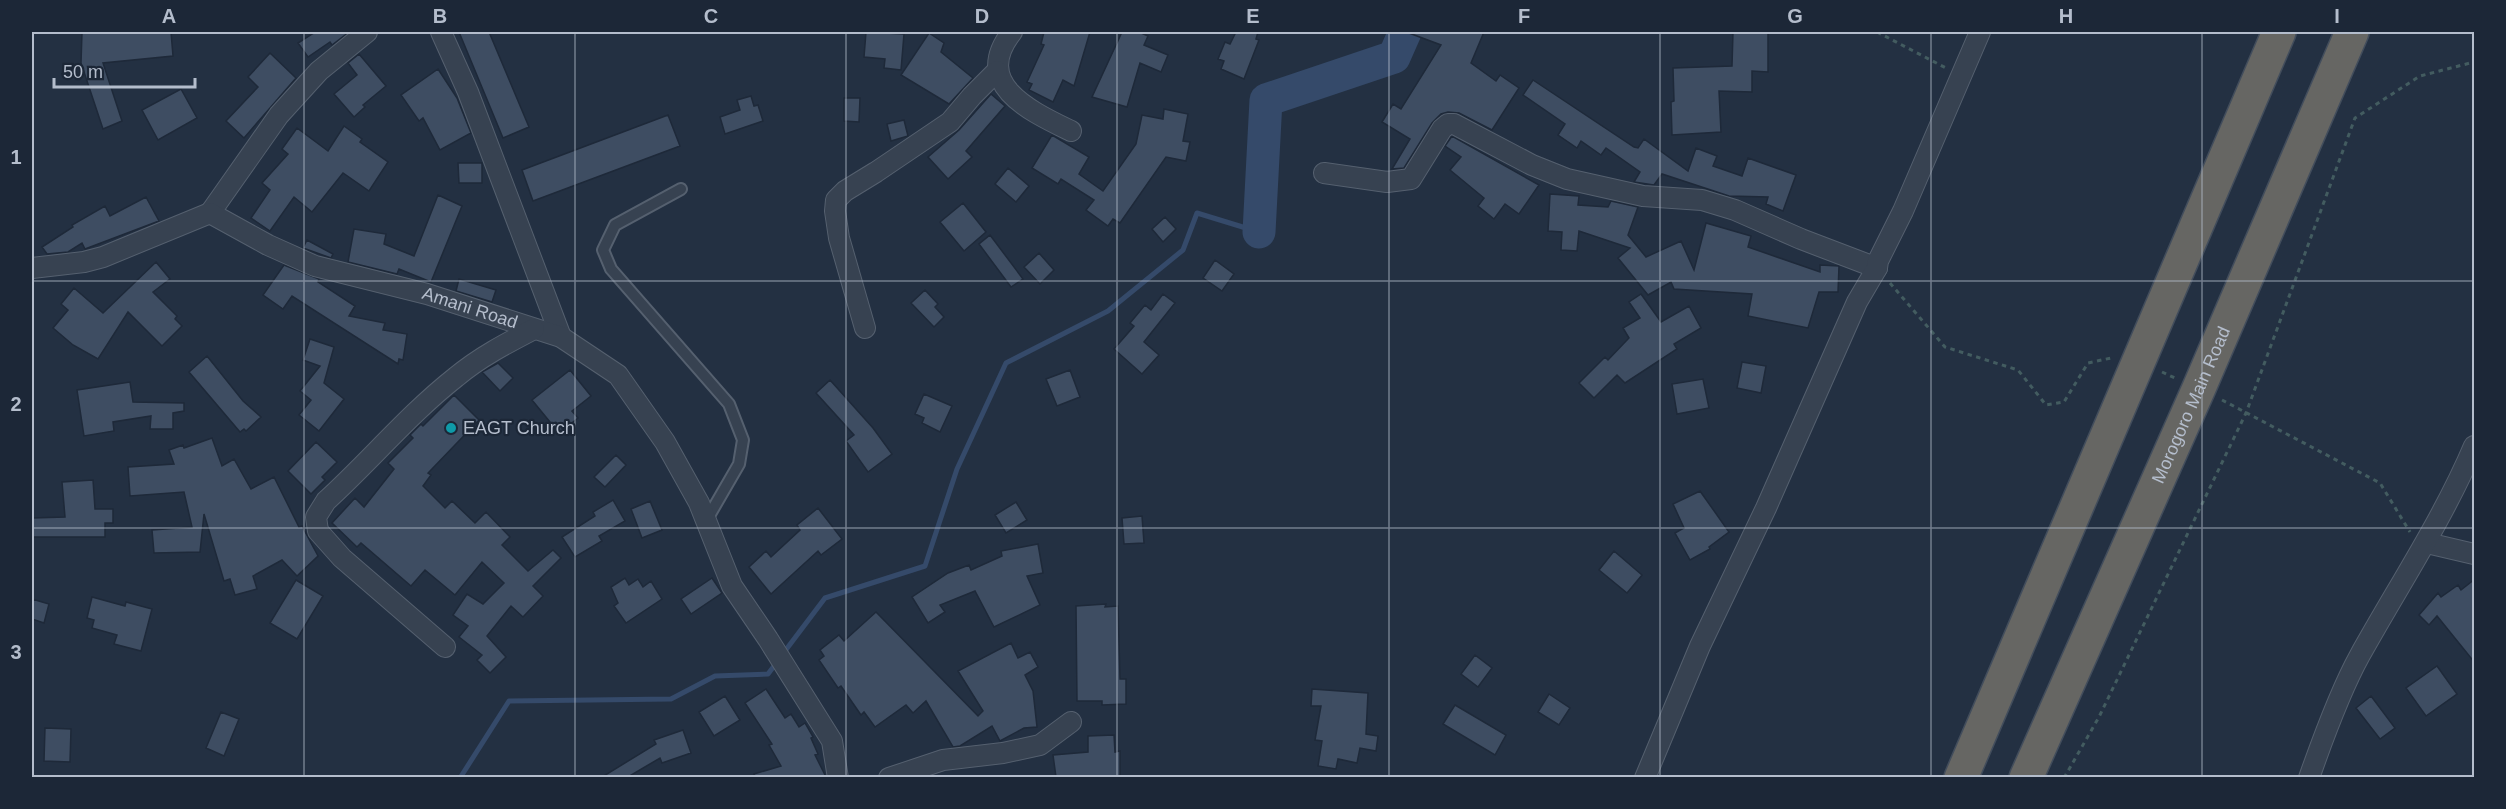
<svg xmlns="http://www.w3.org/2000/svg" width="2506" height="809" viewBox="0 0 2506 809" font-family="Arial,sans-serif">
  <style>
    .lines { fill: none; stroke-linecap: round; stroke-linejoin: round }
    .stream { stroke: #354a6a; stroke-width: 5 }
    .river { stroke: #354a6a; stroke-width: 33 }
    .building { fill: #3e4d62; stroke: #1e2939; stroke-width: 1.5 }
    .service-casing { stroke: #55606f; stroke-width: 14 }
    .minor-casing { stroke: #55606f; stroke-width: 22 }
    .trunk-casing { stroke: #424d5c; stroke-width: 36 }
    .path { stroke: #435c60; stroke-width: 3; stroke-dasharray: 4.5 4.5; stroke-linecap: butt }
    .service { stroke: #374251; stroke-width: 10 }
    .minor { stroke: #374251; stroke-width: 20 }
    .trunk { stroke: #666663; stroke-width: 33 }
    .grid { fill: none; stroke: #b4bdcc; stroke-width: 1.5; stroke-opacity: 0.55 }
    .culture-dot { fill: #0f9aa8; stroke: #1c2737; stroke-width: 2 }
    .labels { text-anchor: middle; stroke-width: 4.5; stroke-linejoin: round; paint-order: stroke }
    .street-label { font-size: 18px; fill: #b4bdcc; stroke: #1c2737 }
    .poi-label { font-size: 18px; fill: #b4bdcc; stroke: #1c2737; text-anchor: start }
    .neatline { fill: none; stroke: #b4bdcc; stroke-width: 2 }
    .grid-label { font-size: 20px; text-anchor: middle; font-weight: bold; fill: #b4bdcc }
  </style>
  <rect width="100%" height="100%" fill="#233042"/>
  <g class="lines">
    <path class="stream" d="M 782,655 L 825,598 L 925,566 L 957,469 L 1006,363 L 1108,311 L 1183,250 L 1197,213 L 1259,232
      M 460,778 L 509,701 L 671,699 L 715,676 L 768,674 L 777,662"/>
    <path class="river" d="M 1259,232 L 1266,100 L 1394,57 L 1405,32"/>
  </g>
  <path class="building" d="M 82,32 L 171,32 L 173,56 L 103,63 L 122,121 L 103,129 L 81,63 Z
    M 315,32 L 349,32 L 332,45 L 330,42 L 308,57 L 298,43 Z
    M 459,32 L 489,32 L 529,127 L 503,138 Z
    M 866,32 L 904,34 L 901,70 L 884,68 L 885,59 L 864,57 Z
    M 1044,32 L 1090,32 L 1074,86 L 1063,80 L 1053,102 L 1029,90 L 1032,84 L 1027,82 L 1044,45 L 1041,44 Z
    M 1122,32 L 1139,32 L 1148,36 L 1144,45 L 1168,55 L 1161,72 L 1140,63 L 1127,107 L 1092,97 Z
    M 1236,32 L 1258,32 L 1256,39 L 1259,40 L 1244,79 L 1221,69 L 1224,61 L 1218,59 L 1225,42 L 1230,44 Z
    M 1733,32 L 1768,32 L 1768,72 L 1752,71 L 1752,92 L 1719,91 L 1721,132 L 1672,135 L 1671,102 L 1674,101 L 1673,68 L 1732,66 Z
    M 929,33 L 944,43 L 941,52 L 973,78 L 949,104 L 901,75 Z
    M 1409,33 L 1484,32 L 1471,63 L 1496,81 L 1500,75 L 1519,88 L 1492,130 L 1459,113 L 1448,112 L 1441,114 L 1432,123 L 1404,168 L 1392,169 L 1410,139 L 1382,122 L 1393,104 L 1401,109 L 1441,45 Z
    M 270,53 L 296,78 L 244,138 L 226,121 L 258,87 L 248,77 Z
    M 359,54 L 386,86 L 363,105 L 365,107 L 354,117 L 334,94 L 357,75 L 348,63 Z
    M 438,69 L 457,98 L 471,133 L 440,150 L 423,118 L 419,121 L 401,95 Z
    M 1533,80 L 1634,147 L 1638,148 L 1644,139 L 1688,171 L 1696,148 L 1717,156 L 1713,166 L 1742,176 L 1748,158 L 1796,175 L 1783,211 L 1766,204 L 1768,197 L 1729,196 L 1662,174 L 1654,185 L 1634,182 L 1640,172 L 1606,148 L 1601,155 L 1581,141 L 1577,148 L 1558,135 L 1565,124 L 1523,95 Z
    M 181,89 L 197,118 L 158,140 L 142,110 Z
    M 991,94 L 1005,106 L 966,151 L 972,157 L 948,179 L 928,157 L 959,130 Z
    M 751,96 L 754,106 L 758,105 L 763,121 L 725,134 L 720,117 L 740,110 L 737,100 Z
    M 844,98 L 860,98 L 859,122 L 844,121 Z
    M 1164,109 L 1188,114 L 1183,141 L 1190,142 L 1186,161 L 1166,157 L 1120,223 L 1113,219 L 1108,226 L 1086,210 L 1094,200 L 1061,179 L 1058,184 L 1032,168 L 1052,135 L 1089,157 L 1079,174 L 1103,191 L 1136,144 L 1142,115 L 1163,119 Z
    M 668,115 L 680,146 L 533,201 L 522,170 Z
    M 904,120 L 908,136 L 891,141 L 887,124 Z
    M 344,126 L 362,139 L 360,142 L 388,162 L 369,191 L 343,173 L 312,212 L 294,197 L 270,231 L 251,218 L 270,190 L 262,183 L 288,154 L 282,149 L 297,128 L 328,151 Z
    M 1452,136 L 1539,185 L 1519,214 L 1505,204 L 1494,219 L 1478,206 L 1484,198 L 1450,170 L 1461,157 L 1445,146 Z
    M 458,163 L 482,163 L 482,183 L 459,183 Z
    M 1008,168 L 1029,186 L 1016,202 L 995,184 Z
    M 1550,194 L 1579,196 L 1578,205 L 1608,207 L 1611,201 L 1638,207 L 1628,235 L 1646,257 L 1681,241 L 1694,270 L 1706,223 L 1751,236 L 1748,247 L 1820,272 L 1820,265 L 1839,266 L 1838,292 L 1819,292 L 1808,328 L 1748,316 L 1752,294 L 1674,289 L 1671,282 L 1648,295 L 1618,258 L 1630,248 L 1579,231 L 1577,251 L 1561,250 L 1562,232 L 1548,231 Z
    M 438,195 L 462,206 L 431,282 L 399,269 L 397,274 L 348,262 L 354,229 L 386,234 L 384,244 L 414,256 Z
    M 146,197 L 159,221 L 85,249 L 82,243 L 68,252 L 47,254 L 42,247 L 73,227 L 72,225 L 105,206 L 110,216 Z
    M 963,203 L 986,232 L 964,251 L 940,222 Z
    M 1165,217 L 1176,229 L 1163,242 L 1152,229 Z
    M 990,235 L 1023,279 L 1011,287 L 979,244 Z
    M 307,240 L 333,254 L 331,258 L 303,248 Z
    M 1039,253 L 1054,270 L 1040,284 L 1024,267 Z
    M 1215,260 L 1234,274 L 1222,291 L 1203,278 Z
    M 156,262 L 170,279 L 153,292 L 177,316 L 175,319 L 182,326 L 162,346 L 128,312 L 98,359 L 73,345 L 53,328 L 68,310 L 61,304 L 74,288 L 103,313 Z
    M 284,265 L 319,279 L 318,282 L 355,306 L 349,316 L 385,323 L 383,330 L 407,334 L 403,360 L 399,359 L 398,364 L 292,296 L 283,309 L 263,295 Z
    M 459,279 L 496,290 L 492,302 L 456,291 Z
    M 925,290 L 938,304 L 935,307 L 944,317 L 934,327 L 911,303 Z
    M 1163,294 L 1175,303 L 1144,342 L 1159,355 L 1142,374 L 1114,349 L 1134,326 L 1130,323 L 1145,305 L 1151,310 Z
    M 1641,294 L 1661,322 L 1689,306 L 1701,328 L 1674,344 L 1677,349 L 1625,383 L 1617,375 L 1594,398 L 1579,383 L 1605,357 L 1608,360 L 1629,338 L 1623,328 L 1640,318 L 1629,302 Z
    M 310,339 L 334,347 L 324,383 L 344,399 L 319,431 L 299,415 L 311,400 L 300,391 L 320,366 L 303,360 Z
    M 207,356 L 243,401 L 261,417 L 246,431 L 244,429 L 240,432 L 189,372 Z
    M 1742,362 L 1766,366 L 1761,393 L 1737,388 Z
    M 498,363 L 513,378 L 500,391 L 482,372 Z
    M 570,370 L 591,396 L 572,411 L 578,418 L 559,433 L 532,400 Z
    M 1070,370 L 1080,397 L 1057,406 L 1046,379 Z
    M 1703,379 L 1709,408 L 1677,414 L 1672,384 Z
    M 830,380 L 873,428 L 892,454 L 868,472 L 846,441 L 854,435 L 816,393 Z
    M 130,382 L 133,402 L 184,403 L 184,411 L 173,413 L 173,429 L 150,429 L 151,416 L 113,422 L 114,431 L 84,436 L 77,390 Z
    M 924,394 L 952,406 L 940,432 L 922,423 L 924,418 L 915,414 Z
    M 454,395 L 479,420 L 428,473 L 431,475 L 423,486 L 445,508 L 452,501 L 475,523 L 486,512 L 510,537 L 502,545 L 528,571 L 553,550 L 561,558 L 533,586 L 543,596 L 523,617 L 511,606 L 487,636 L 506,657 L 490,673 L 477,660 L 482,655 L 459,637 L 468,626 L 453,615 L 467,594 L 483,604 L 504,583 L 482,562 L 455,595 L 425,570 L 411,586 L 361,543 L 357,547 L 332,523 L 355,498 L 364,507 L 394,469 L 388,463 L 413,438 L 410,435 L 421,424 L 423,426 Z
    M 212,438 L 222,466 L 234,459 L 251,489 L 274,477 L 299,527 L 302,526 L 318,556 L 297,576 L 282,560 L 253,576 L 257,589 L 235,595 L 230,579 L 224,581 L 204,514 L 200,552 L 154,553 L 152,530 L 192,527 L 184,492 L 130,496 L 128,467 L 174,464 L 169,450 L 183,445 L 184,448 Z
    M 316,442 L 337,462 L 322,477 L 325,480 L 311,494 L 288,471 Z
    M 616,455 L 626,465 L 605,487 L 594,477 Z
    M 93,480 L 95,509 L 113,509 L 113,523 L 105,523 L 105,537 L 32,537 L 32,518 L 65,517 L 62,482 Z
    M 1700,491 L 1729,532 L 1709,547 L 1710,549 L 1690,560 L 1675,533 L 1684,528 L 1673,504 Z
    M 613,500 L 625,521 L 599,536 L 602,541 L 575,557 L 562,537 L 595,516 L 593,512 Z
    M 650,501 L 662,530 L 642,538 L 631,509 Z
    M 1016,502 L 1027,520 L 1006,533 L 995,515 Z
    M 818,508 L 842,539 L 821,555 L 818,551 L 771,594 L 749,567 L 766,551 L 771,557 L 800,530 L 797,525 Z
    M 1142,516 L 1144,543 L 1124,544 L 1122,518 Z
    M 1038,544 L 1043,573 L 1027,576 L 1040,605 L 994,627 L 975,591 L 940,605 L 945,612 L 928,623 L 912,597 L 948,573 L 969,565 L 971,570 L 1002,556 L 1001,551 Z
    M 1614,551 L 1642,575 L 1627,593 L 1599,570 Z
    M 625,578 L 629,585 L 638,579 L 643,587 L 651,581 L 662,599 L 626,623 L 614,606 L 618,603 L 611,587 Z
    M 712,578 L 722,593 L 691,614 L 681,599 Z
    M 2475,579 L 2475,663 L 2437,616 L 2429,625 L 2419,615 L 2438,593 L 2441,597 L 2458,585 L 2461,590 Z
    M 296,580 L 323,596 L 297,639 L 270,623 Z
    M 92,597 L 125,606 L 126,602 L 152,609 L 141,651 L 114,644 L 117,635 L 92,628 L 94,620 L 87,618 Z
    M 32,599 L 49,604 L 44,623 L 32,619 Z
    M 1106,604 L 1105,607 L 1118,606 L 1120,679 L 1126,679 L 1126,704 L 1102,705 L 1102,701 L 1077,701 L 1076,606 Z
    M 876,612 L 978,716 L 983,711 L 958,671 L 1011,643 L 1018,658 L 1030,652 L 1038,667 L 1025,675 L 1033,691 L 1037,727 L 1024,728 L 1000,741 L 992,726 L 960,746 L 953,747 L 926,701 L 913,713 L 906,705 L 875,727 L 864,712 L 861,715 L 841,686 L 838,688 L 819,660 L 824,656 L 820,650 L 839,635 L 844,641 Z
    M 1475,655 L 1492,668 L 1478,687 L 1461,674 Z
    M 2437,666 L 2457,694 L 2426,716 L 2406,688 Z
    M 766,689 L 785,718 L 791,714 L 799,727 L 805,723 L 813,737 L 811,738 L 818,754 L 815,755 L 826,777 L 755,777 L 754,774 L 781,766 L 769,745 L 772,744 L 745,703 Z
    M 1312,689 L 1368,693 L 1366,734 L 1378,736 L 1376,751 L 1360,748 L 1357,763 L 1338,759 L 1336,769 L 1318,766 L 1322,741 L 1315,740 L 1321,706 L 1311,706 Z
    M 1549,694 L 1570,708 L 1559,725 L 1538,712 Z
    M 725,696 L 740,720 L 714,736 L 699,712 Z
    M 2371,696 L 2395,728 L 2380,739 L 2356,708 Z
    M 1455,705 L 1506,735 L 1495,755 L 1443,724 Z
    M 221,712 L 239,719 L 224,756 L 206,748 Z
    M 45,728 L 71,729 L 70,762 L 44,761 Z
    M 683,730 L 691,753 L 662,763 L 660,758 L 628,777 L 602,777 L 656,744 L 654,740 Z
    M 1114,735 L 1115,752 L 1120,751 L 1120,777 L 1056,777 L 1053,755 L 1088,752 L 1088,736 Z"/>
  <g class="lines">
    <g class="service-casing">
      <path id="service" d="M 681,189 L 615,225 L 603,250 L 611,269 L 729,404 L 743,440 L 739,464 L 706,521"/>
    </g>
    <g class="minor-casing">
      <g id="minor">
        <path d="M 441,32 L 468,92 L 561,337"/>
        <path d="M 1012,32 C 971,84 1030,111 1071,131"/>
        <path d="M 1324,173 L 1387,182 L 1411,179 L 1442,129 L 1448,124 L 1454,124 L 1532,165 L 1567,179 L 1643,196 L 1702,200 L 1735,210 L 1801,239 L 1877,268"/>
        <path d="M 210,213 L 279,115 L 319,71 L 367,32"/>
        <path id="s1" d="M 32,268 L 84,262 L 103,257 L 210,213 L 268,245 L 315,266 L 427,294 L 561,337 L 618,375 L 665,442 L 699,503 L 732,586 L 768,639 L 832,741 L 838,778"/>
        <path d="M 865,328 L 839,238 L 835,211 L 836,200 L 845,191 L 876,172 L 950,122 L 972,96 L 997,71"/>
        <path d="M 2427,543 L 2474,554"/>
        <path d="M 445,647 L 342,558 L 318,531 L 316,517 L 326,501 C 370,461 409,414 456,377 C 480,357 507,343 534,329"/>
        <path d="M 889,778 L 943,760 L 1003,753 L 1040,745 L 1071,722"/>
        <path d="M 1645,778 L 1700,646 L 1766,508 L 1857,302 L 1877,268 L 1878,261 L 1903,211 L 1980,32"/>
        <path d="M 2309,778 C 2323,738 2340,691 2360,655 C 2399,585 2443,519 2474,446"/>
      </g>
    </g>
    <g class="trunk-casing">
      <g id="trunk">
        <path d="M 1961,778 L 2279,32"/>
        <path id="s2" d="M 2026,778 L 2199,388 L 2352,32"/>
      </g>
    </g>
    <path class="path" d="M 1877,32 L 1946,68
      M 1890,283 L 1945,347 L 2018,370 L 2046,405 L 2064,402 L 2088,363 L 2111,358
      M 2162,372 L 2175,378
      M 2222,400 L 2380,483 L 2410,532
      M 2064,778 L 2099,717 L 2246,413 L 2355,118 L 2420,76 L 2474,62"/>
    <use href="#service" class="service"/>
    <use href="#minor" class="minor"/>
    <use href="#trunk" class="trunk"/>
  </g>
  <path class="grid" d="M 304,32 L 304,778M 575,32 L 575,778M 846,32 L 846,778M 1117,32 L 1117,778M 1389,32 L 1389,778M 1660,32 L 1660,778M 1931,32 L 1931,778M 2202,32 L 2202,778M 32,281 L 2474,281M 32,528 L 2474,528"/>
  <circle class="culture-dot" cx="451" cy="428" r="6"/>
  <g class="labels">
    <g class="street-label">
      <text dy="6" stroke="none"><textPath href="#s1" startOffset="466">Amani Road</textPath></text>
      <text dy="6" stroke="none"><textPath href="#s2" startOffset="408">Morogoro Main Road</textPath></text>
    </g>
    <g class="poi-label">
      <text x="463" y="434">EAGT Church</text>
    </g>
  </g>
  <rect width="2506" height="809" fill="none" stroke="#1c2737" stroke-width="66"/>
  <path d="M54 78v9h141v-9" fill="none" stroke="#b4bdcc" stroke-width="3"/>
  <text x="63" y="78" font-size="18" fill="#b4bdcc" stroke="#1c2737" stroke-width="4.5" paint-order="stroke">50 m</text>
  <rect x="33" y="33" width="2440" height="743" class="neatline"/>
  <g class="grid-label">
    <text x="169" y="23">A</text>
    <text x="440" y="23">B</text>
    <text x="711" y="23">C</text>
    <text x="982" y="23">D</text>
    <text x="1253" y="23">E</text>
    <text x="1524" y="23">F</text>
    <text x="1795" y="23">G</text>
    <text x="2066" y="23">H</text>
    <text x="2337" y="23">I</text>
    <text x="16" y="164">1</text>
    <text x="16" y="411">2</text>
    <text x="16" y="659">3</text>
  </g>
</svg>
